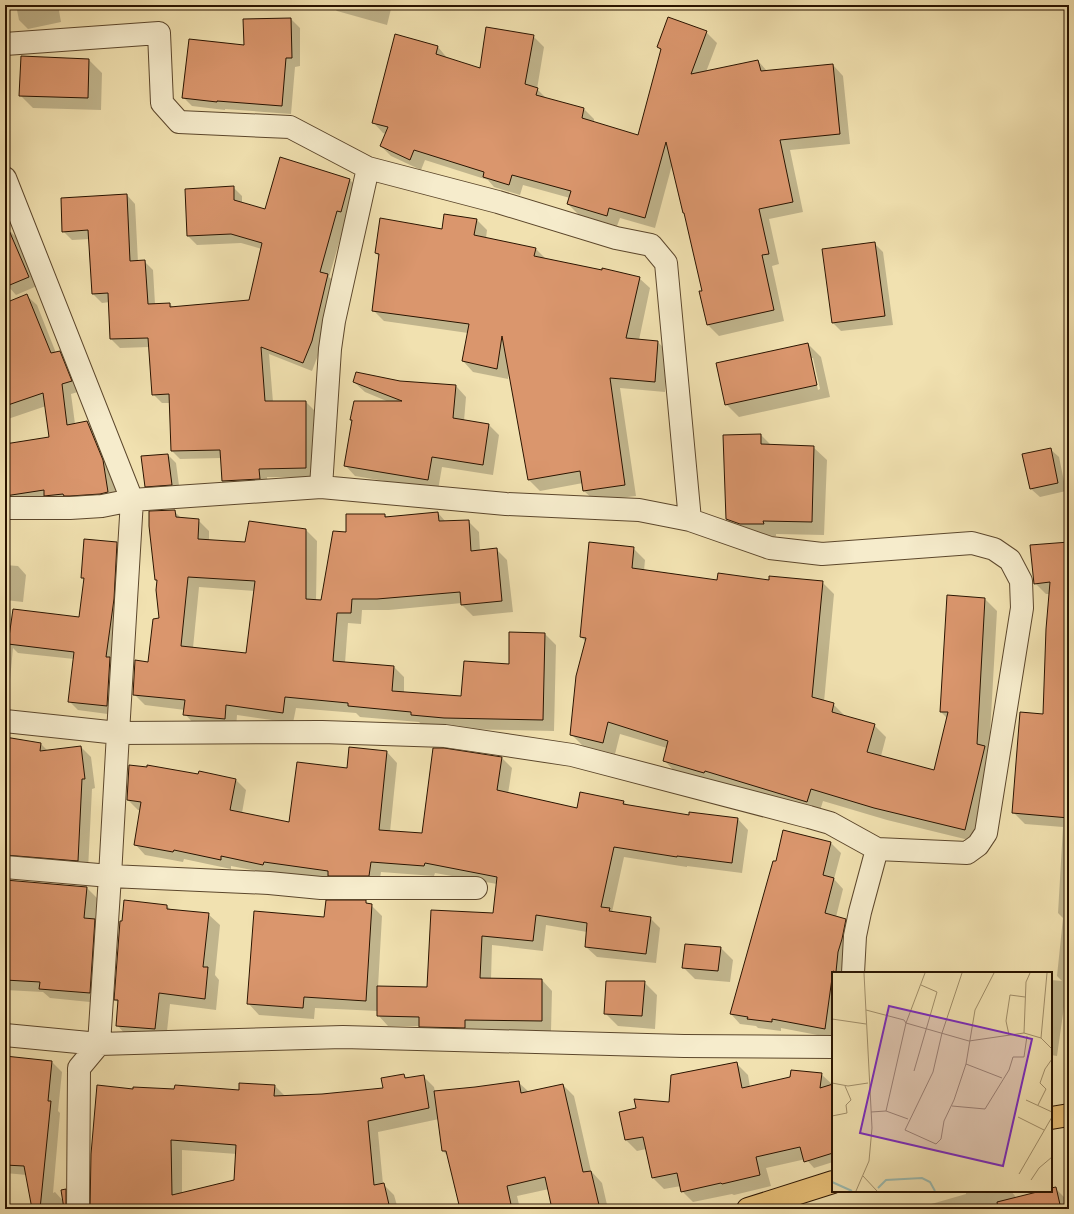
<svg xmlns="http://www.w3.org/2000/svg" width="1074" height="1214" viewBox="0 0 1074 1214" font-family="'EB Garamond',serif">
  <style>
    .shadow { fill: #0003; fill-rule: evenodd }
    .building { fill: #da966d; stroke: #2a1400; fill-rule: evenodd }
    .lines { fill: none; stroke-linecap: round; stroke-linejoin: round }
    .minor-casing { stroke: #5c472c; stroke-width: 24 }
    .major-casing { stroke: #2a1400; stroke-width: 24 }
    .minor { stroke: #f6eccc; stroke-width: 22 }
    .major { stroke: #e8c078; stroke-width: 22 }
    .inset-river { fill: none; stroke: #9cbcb2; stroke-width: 2 }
    .inset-road { fill: none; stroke: #a18f6a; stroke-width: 1 }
    .view { fill: #7b2cbf; fill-opacity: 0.15; stroke: #7b2cbf; stroke-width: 2 }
    .inset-edge { fill: none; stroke: #2a1400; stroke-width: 2 }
  </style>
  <rect width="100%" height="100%" fill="#f1e1b0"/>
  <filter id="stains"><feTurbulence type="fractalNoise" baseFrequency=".005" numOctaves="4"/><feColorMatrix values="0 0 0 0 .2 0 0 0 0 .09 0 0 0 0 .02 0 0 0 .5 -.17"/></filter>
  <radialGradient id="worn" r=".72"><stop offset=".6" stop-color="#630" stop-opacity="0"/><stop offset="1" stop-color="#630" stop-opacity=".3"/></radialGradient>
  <path class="shadow" d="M 16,5 L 58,5 L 61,22 L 28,29 L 19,20 Z
    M 331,5 L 392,5 L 387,25 L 337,11 Z
    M 291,19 L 300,28 L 300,66 L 295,67 L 291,114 L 225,109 L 225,110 L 192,106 L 183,97 L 245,47 Z
    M 706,32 L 717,43 L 706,72 L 758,61 L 768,72 L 833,65 L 843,76 L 850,144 L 790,150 L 803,212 L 769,219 L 779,264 L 772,266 L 784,321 L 719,336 L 708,325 L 700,292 L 703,292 L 686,214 L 672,165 L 655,228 L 620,218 L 617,226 L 579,215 L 568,204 L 570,198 L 523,185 L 520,195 L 494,187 L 488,180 L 425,160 L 421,170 L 391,156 L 381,146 L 386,134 L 383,133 L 373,122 L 396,36 L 438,47 L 448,59 L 480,69 L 533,36 L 544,47 L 537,89 L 547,99 L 584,109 L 594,119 L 594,123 L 639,136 L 662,51 L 658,47 Z
    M 89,60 L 102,73 L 101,110 L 33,108 L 20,95 Z
    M 350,180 L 358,188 L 346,219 L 329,277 L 336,283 L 320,350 L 312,371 L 269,354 L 273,402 L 306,402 L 315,411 L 315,477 L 267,477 L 268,487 L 231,490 L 222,481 L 221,458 L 180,459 L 172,451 L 170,403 L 162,403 L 153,394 L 149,347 L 120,348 L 111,339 L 110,302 L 102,303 L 93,294 L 90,239 L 72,240 L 63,231 L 127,195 L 135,204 L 138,262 L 144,261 L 153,270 L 155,304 L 170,304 L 173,307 L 249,301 L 262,249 L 241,243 L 197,245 L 188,236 L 233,187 L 242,196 L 242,203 L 266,210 Z
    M 476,219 L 487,230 L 486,238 L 536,249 L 546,259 L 639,278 L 650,288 L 639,340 L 658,342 L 668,353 L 665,392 L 620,388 L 636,496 L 595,501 L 584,491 L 583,483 L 540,491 L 529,480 L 509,371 L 508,379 L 473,372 L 463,361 L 468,333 L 384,321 L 373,310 L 379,257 L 376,253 Z
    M 8,229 L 17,238 L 37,286 L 16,295 L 8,286 L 5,279 L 5,230 Z
    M 874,243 L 883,252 L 893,325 L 841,331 L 833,323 Z
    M 26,295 L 37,305 L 56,353 L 59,352 L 70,362 L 81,391 L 71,394 L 75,424 L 87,422 L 97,432 L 113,472 L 118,502 L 5,504 L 5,445 L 50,437 L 46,406 L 5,420 L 5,304 Z
    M 808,344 L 821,357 L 830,397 L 739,417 L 726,404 ZM 811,358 L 813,358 L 820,389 L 818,390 Z
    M 354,382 L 456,386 L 466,397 L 464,421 L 489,425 L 499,435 L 493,475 L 442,467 L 438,490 L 355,476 L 345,465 L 353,421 L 351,420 L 389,402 L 365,392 Z
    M 761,435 L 771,445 L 813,447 L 827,460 L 824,535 L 776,534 L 776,536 L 754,537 L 740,532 L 726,519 Z
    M 1050,449 L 1059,457 L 1066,491 L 1040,497 L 1031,489 Z
    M 168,455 L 176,463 L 180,493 L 154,495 L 146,486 Z
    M 174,511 L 182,519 L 198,520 L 209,531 L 209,541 L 246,543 L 306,530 L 317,541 L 316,601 L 322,601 L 347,533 L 347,515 L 385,515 L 388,518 L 438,513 L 446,522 L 468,521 L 479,532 L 480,551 L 496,549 L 507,560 L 513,612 L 473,616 L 462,605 L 462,603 L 389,610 L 362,610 L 361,624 L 348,623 L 345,663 L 394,667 L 404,677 L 404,693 L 462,697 L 510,665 L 545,634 L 556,645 L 554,731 L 455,729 L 423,726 L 419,722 L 360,717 L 356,713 L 296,708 L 293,723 L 237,715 L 236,729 L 195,725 L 185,714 L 185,710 L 145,705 L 134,694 L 149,663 L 160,619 L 158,582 L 156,579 ZM 199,587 L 255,591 L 247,654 L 193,648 Z
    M 116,543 L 125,551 L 115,715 L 78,710 L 69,701 L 74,659 L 18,653 L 13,648 L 6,723 L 5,725 L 5,638 L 10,642 L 80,618 L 85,581 L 82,578 Z
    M 1069,543 L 1069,987 L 1067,986 L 1057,1056 L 1051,1055 L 1051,980 L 1062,981 L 1057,976 L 1063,918 L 1058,913 L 1063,827 L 1025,824 L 1014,813 L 1044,715 L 1050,594 L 1046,594 L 1035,583 Z
    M 633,548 L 645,560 L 644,571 L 718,581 L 822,582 L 834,594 L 824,702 L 833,704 L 846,717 L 874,725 L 886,737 L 881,756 L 935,771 L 947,718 L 941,712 L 985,599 L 997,611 L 989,751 L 977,842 L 887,820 L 823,801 L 819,814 L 676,773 L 664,760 L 667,748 L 620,734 L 615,754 L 583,746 L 571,734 L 586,642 L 581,637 Z
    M 5,565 L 18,566 L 26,575 L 23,602 L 5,600 Z
    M 5,738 L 41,744 L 48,751 L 81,747 L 91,757 L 95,788 L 92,789 L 88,870 L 5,870 Z
    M 444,749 L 502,758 L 512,768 L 508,794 L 578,809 L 624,802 L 627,805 L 689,816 L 738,819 L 748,830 L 742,873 L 687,866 L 687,867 L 624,857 L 612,912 L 650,918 L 660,928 L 656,963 L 597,957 L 586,947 L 587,932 L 546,925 L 543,951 L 492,945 L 491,979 L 542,980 L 552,991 L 551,1031 L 475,1030 L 430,1036 L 420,1026 L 388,1026 L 378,1015 L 378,1011 L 315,1008 L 314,1019 L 259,1015 L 248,1003 L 325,918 L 366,902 L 369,905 L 371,905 L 382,916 L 378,987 L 428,988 L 494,914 L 497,884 L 435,873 L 434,876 L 381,872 L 379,885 L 334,881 L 274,872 L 273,874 L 231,866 L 231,869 L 184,859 L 183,862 L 145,855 L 135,844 L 141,810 L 138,810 L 128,800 L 199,775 L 199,773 L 236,780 L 246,790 L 242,813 L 289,823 L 348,770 L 387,752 L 397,763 L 390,832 L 423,834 Z
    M 784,832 L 831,843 L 841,853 L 834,879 L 843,889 L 836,917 L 845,920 L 855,930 L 846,973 L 833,973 L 833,1038 L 781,1028 L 781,1031 L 758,1028 L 756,1026 L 740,1024 L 731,1014 L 774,862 L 776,863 Z
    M 5,880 L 87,888 L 97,898 L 95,920 L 104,930 L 100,1003 L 50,998 L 43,992 L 5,990 Z
    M 167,906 L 171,910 L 208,914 L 220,925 L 215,975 L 219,980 L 216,1010 L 170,1004 L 166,1040 L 128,1037 L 117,1025 L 119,1003 L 115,1000 Z
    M 721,948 L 733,960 L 730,982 L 695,979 L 683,967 Z
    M 644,982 L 657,995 L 655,1029 L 618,1026 L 605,1013 Z
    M 5,1057 L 52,1062 L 62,1072 L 58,1111 L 60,1113 L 53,1193 L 55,1192 L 65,1203 L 66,1209 L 33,1209 L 27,1175 L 5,1173 Z
    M 736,1063 L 748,1075 L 750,1087 L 821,1074 L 833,1085 L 833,1162 L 814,1168 L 806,1159 L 766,1168 L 771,1186 L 734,1195 L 732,1194 L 693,1202 L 682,1191 L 681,1186 L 664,1189 L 653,1178 L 646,1149 L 637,1151 L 626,1140 L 620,1113 L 669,1103 Z
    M 403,1075 L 408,1079 L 423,1076 L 434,1087 L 435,1092 L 518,1082 L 529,1092 L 563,1085 L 574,1096 L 591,1171 L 602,1183 L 608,1209 L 553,1209 L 549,1189 L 517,1196 L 520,1209 L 461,1209 L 449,1157 L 443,1151 L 439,1119 L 378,1132 L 383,1184 L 394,1195 L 398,1209 L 98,1209 L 134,1090 L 240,1091 L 275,1086 L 286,1097 L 322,1095 L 384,1089 ZM 182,1150 L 237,1154 L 235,1181 L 182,1193 Z
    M 1055,1188 L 1066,1199 L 1069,1197 L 1069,1209 L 914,1209 L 966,1194 L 966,1192 L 973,1191 L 1011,1191 L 1015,1196 L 1016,1198 L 1045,1191 L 1051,1191 L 1051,1189 Z
    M 893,1204 L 899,1209 L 874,1209 Z"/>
  <path class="building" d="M 668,17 L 707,31 L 691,74 L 758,60 L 761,71 L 833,64 L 840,134 L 780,140 L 793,202 L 759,209 L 769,254 L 762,255 L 774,310 L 707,325 L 699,291 L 702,291 L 684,213 L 683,213 L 666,142 L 645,218 L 609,208 L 607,216 L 567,204 L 571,191 L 512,175 L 509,185 L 483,177 L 484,172 L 414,150 L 410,160 L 380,146 L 388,127 L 372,123 L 395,34 L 438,46 L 436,54 L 480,68 L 486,27 L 534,35 L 525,84 L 538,88 L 536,95 L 584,108 L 582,118 L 638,135 L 661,49 L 657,47 Z
    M 291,18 L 292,58 L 286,58 L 282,106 L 217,101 L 217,102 L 182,98 L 189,39 L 244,45 L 243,19 Z
    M 21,56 L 89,59 L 88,98 L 19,96 Z
    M 280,157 L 350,179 L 341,212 L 337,211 L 320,272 L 328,274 L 312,341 L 303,363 L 261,347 L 265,401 L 306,401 L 306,468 L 259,469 L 260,479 L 222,481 L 220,450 L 171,451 L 169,394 L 152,395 L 148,338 L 110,339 L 108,293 L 92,294 L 88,230 L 62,232 L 61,198 L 127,194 L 130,261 L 145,260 L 148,304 L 170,303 L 170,307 L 249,300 L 262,243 L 231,234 L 187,236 L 185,189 L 234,186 L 234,200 L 265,209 Z
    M 444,214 L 477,219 L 474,235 L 536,248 L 534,256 L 602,270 L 602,268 L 640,277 L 626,338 L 658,341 L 655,382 L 610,378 L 625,485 L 583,491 L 580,471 L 528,480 L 502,336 L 497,369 L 462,361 L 469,324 L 372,311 L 379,254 L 375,253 L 380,218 L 442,229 Z
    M 5,221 L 29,277 L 5,287 Z
    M 875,242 L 885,316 L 832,323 L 822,249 Z
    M 27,294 L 51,353 L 60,351 L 72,381 L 62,384 L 67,425 L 87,421 L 103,460 L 108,492 L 100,494 L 70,496 L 64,496 L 63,494 L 44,496 L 44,490 L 5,496 L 5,444 L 49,437 L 43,393 L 5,406 L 5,303 Z
    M 808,343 L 817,385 L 725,405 L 716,363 Z
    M 356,372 L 400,381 L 456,385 L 453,418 L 489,424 L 483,465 L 432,457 L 428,480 L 344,466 L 352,420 L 350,420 L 354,401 L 402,401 L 353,382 Z
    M 761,434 L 761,444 L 814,446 L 812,522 L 763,521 L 764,524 L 740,524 L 726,519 L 723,435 Z
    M 1051,448 L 1058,483 L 1030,489 L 1022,454 Z
    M 168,454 L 172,485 L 145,487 L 141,456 Z
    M 175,510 L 176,517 L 199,519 L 198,539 L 245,542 L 249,521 L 306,529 L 306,599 L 321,600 L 333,531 L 346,532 L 346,514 L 385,514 L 385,517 L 438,512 L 439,521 L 469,520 L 471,551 L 497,548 L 502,601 L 461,605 L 460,592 L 377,599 L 352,599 L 351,613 L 337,613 L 333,661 L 394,666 L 392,691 L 461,696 L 464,661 L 509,664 L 509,632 L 545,633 L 543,720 L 444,718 L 411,715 L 411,712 L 348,706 L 348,703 L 285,697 L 283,713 L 226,705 L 225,719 L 183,715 L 185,700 L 133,695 L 135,660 L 148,662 L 153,619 L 159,618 L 156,590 L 157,580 L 155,580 L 149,526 L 149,511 ZM 188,577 L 255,581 L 246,653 L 181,646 Z
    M 84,539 L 117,542 L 117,543 L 114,599 L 106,657 L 110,657 L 107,706 L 68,702 L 74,652 L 8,644 L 13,609 L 79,617 L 84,578 L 81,578 Z
    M 589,542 L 634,547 L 632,568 L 717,580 L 718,573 L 769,580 L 769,576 L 823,581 L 812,697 L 834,703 L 832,712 L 875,724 L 867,752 L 934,770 L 948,712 L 940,712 L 947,595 L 985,598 L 977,744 L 985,746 L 965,830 L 874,808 L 811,789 L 807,802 L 705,771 L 704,773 L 663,761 L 668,741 L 608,722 L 603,743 L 570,735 L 576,676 L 586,638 L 580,637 Z
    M 1069,542 L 1069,818 L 1012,813 L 1020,712 L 1043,714 L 1046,629 L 1050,582 L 1034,584 L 1030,545 Z
    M 5,737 L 41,743 L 40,751 L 81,746 L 85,779 L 82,779 L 78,861 L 5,855 Z
    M 349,747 L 387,751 L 379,830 L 422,833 L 433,748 L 444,748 L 502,757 L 497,790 L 577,808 L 580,792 L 624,801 L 623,804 L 689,815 L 689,812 L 738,818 L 732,863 L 677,856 L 677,857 L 614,847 L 601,907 L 610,908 L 609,911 L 651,917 L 646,954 L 585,947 L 587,923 L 536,915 L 533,941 L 482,936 L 480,978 L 542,979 L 542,1021 L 465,1020 L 465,1028 L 419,1027 L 419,1017 L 377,1016 L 377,986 L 427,987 L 431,910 L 493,913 L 497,877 L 425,863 L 424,866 L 371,862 L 369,876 L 328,876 L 328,871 L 264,862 L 263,865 L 221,856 L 221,860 L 174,850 L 173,852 L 134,845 L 141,802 L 127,800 L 129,765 L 147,767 L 147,765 L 198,774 L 199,771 L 236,779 L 230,810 L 289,822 L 297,762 L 347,768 Z
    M 783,830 L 831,842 L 823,875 L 834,878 L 825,913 L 846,919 L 842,939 L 838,952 L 836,972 L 833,971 L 825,1029 L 772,1019 L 772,1022 L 747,1019 L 748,1017 L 730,1014 L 773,861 L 776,861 Z
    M 5,880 L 87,887 L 84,918 L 95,919 L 90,993 L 39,989 L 40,982 L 5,980 Z
    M 124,900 L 167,905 L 167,909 L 209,913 L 203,967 L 208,967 L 205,999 L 159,993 L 155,1029 L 116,1026 L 118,1000 L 114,1000 L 120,921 L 122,921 Z
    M 326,900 L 366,900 L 366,903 L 372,904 L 366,1001 L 304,997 L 303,1008 L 247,1004 L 254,911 L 324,917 Z
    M 685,944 L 721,947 L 718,971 L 682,968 Z
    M 606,981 L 645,981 L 642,1016 L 604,1014 Z
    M 5,1056 L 52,1061 L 48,1101 L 51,1101 L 40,1209 L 32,1209 L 24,1166 L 5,1165 Z
    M 737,1062 L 742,1088 L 790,1077 L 791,1070 L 822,1073 L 820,1088 L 833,1084 L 833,1153 L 804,1162 L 800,1147 L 756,1157 L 760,1175 L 722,1184 L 721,1183 L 681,1192 L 677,1173 L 652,1178 L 643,1137 L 625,1140 L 619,1112 L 636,1108 L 634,1099 L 669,1102 L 671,1075 Z
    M 404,1074 L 405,1078 L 424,1075 L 429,1108 L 368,1121 L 374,1185 L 384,1183 L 390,1209 L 90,1209 L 91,1154 L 97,1085 L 133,1089 L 133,1087 L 174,1089 L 175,1085 L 239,1090 L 239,1083 L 275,1085 L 274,1096 L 322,1094 L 383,1088 L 381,1078 ZM 171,1140 L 236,1145 L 234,1180 L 172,1195 Z
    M 519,1081 L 521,1093 L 563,1084 L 583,1172 L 591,1171 L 599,1205 L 582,1209 L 552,1209 L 545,1177 L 507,1186 L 512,1209 L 460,1209 L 446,1151 L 442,1151 L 434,1091 L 475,1087 Z
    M 1056,1187 L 1061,1209 L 998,1209 L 997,1202 L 1041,1191 L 1051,1191 L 1051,1188 Z
    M 66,1189 L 66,1209 L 64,1209 L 61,1190 Z"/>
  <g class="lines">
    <g class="minor-casing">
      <path id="minor" d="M 5,44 L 159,33 L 162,103 L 179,122 L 290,127 L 368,168 L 498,202 L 616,238 L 651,245 L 666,263 L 690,520
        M 5,178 L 132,500 L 118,733 L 110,876 L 99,1044 L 79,1068 L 78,1209
        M 321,487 L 330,349 L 334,321 L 368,168
        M 5,508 L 70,508 L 102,506 L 132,500 L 321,487 L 506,504 L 639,510 L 690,520 L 770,548 L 822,554 L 972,543 L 994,549 L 1010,560 L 1021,581 L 1022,608 L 986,833 L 978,845 L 967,853 L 877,849 L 830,823 L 809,817 L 572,755 L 445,736 L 322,732 L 118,733 L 5,721
        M 5,867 L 110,876 L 269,883 L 321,888 L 476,888
        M 853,973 L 855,936 L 860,912 L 877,849
        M 5,1035 L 99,1044 L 343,1037 L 684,1046 L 833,1047"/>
    </g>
    <g class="major-casing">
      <path id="major" d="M 1051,1118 L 1069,1115
        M 748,1209 L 833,1182"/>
    </g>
    <use href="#minor" class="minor"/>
    <use href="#major" class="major"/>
  </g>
  <g transform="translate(832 972)">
    <rect width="220" height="220" fill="#f1e1b0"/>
    <path class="inset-river" d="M 0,210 L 20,219M 46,216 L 54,208 L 90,206 L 98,210 L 103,219"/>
    <path class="inset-road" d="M 130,1 L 110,61 L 101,100 L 73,158 L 104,172 L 109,167 L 112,149 L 122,128 L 134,92 L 143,38 L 162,1M 34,38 L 72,48 L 74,51 L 137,69 L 192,61 L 209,66 L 220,77M 0,47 L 34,52M 192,61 L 194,10 L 198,1M 177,63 L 174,49 L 178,23 L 193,25M 209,66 L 215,1M 134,92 L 170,106M 82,99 L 105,20 L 89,13M 0,111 L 16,114 L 36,111M 194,128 L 220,140M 206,133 L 214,117 L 208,111 L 213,97 L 220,87M 120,134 L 153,137 L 177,98 L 181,85 L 192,85 L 195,64M 54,139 L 74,51 L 93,1M 39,140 L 54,139 L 76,147M 0,144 L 15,141 L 14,133 L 19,128 L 13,114M 186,145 L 212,158M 187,202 L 220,145M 31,204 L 45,219M 199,208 L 207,196 L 220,185M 24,219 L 37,189 L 40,156 L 32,1"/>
    <path class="view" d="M 57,34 L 200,67 L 171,194 L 28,161 Z"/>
    <rect width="220" height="220" class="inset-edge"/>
  </g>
  <rect width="1074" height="1214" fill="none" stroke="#f1e1b0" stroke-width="20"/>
  <rect x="6" y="6" width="1062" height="1202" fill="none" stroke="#2a1400" stroke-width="2"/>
  <rect x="10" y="10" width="1054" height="1194" fill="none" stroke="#2a1400"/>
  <rect width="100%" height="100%" filter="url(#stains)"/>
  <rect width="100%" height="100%" fill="url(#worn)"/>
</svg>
